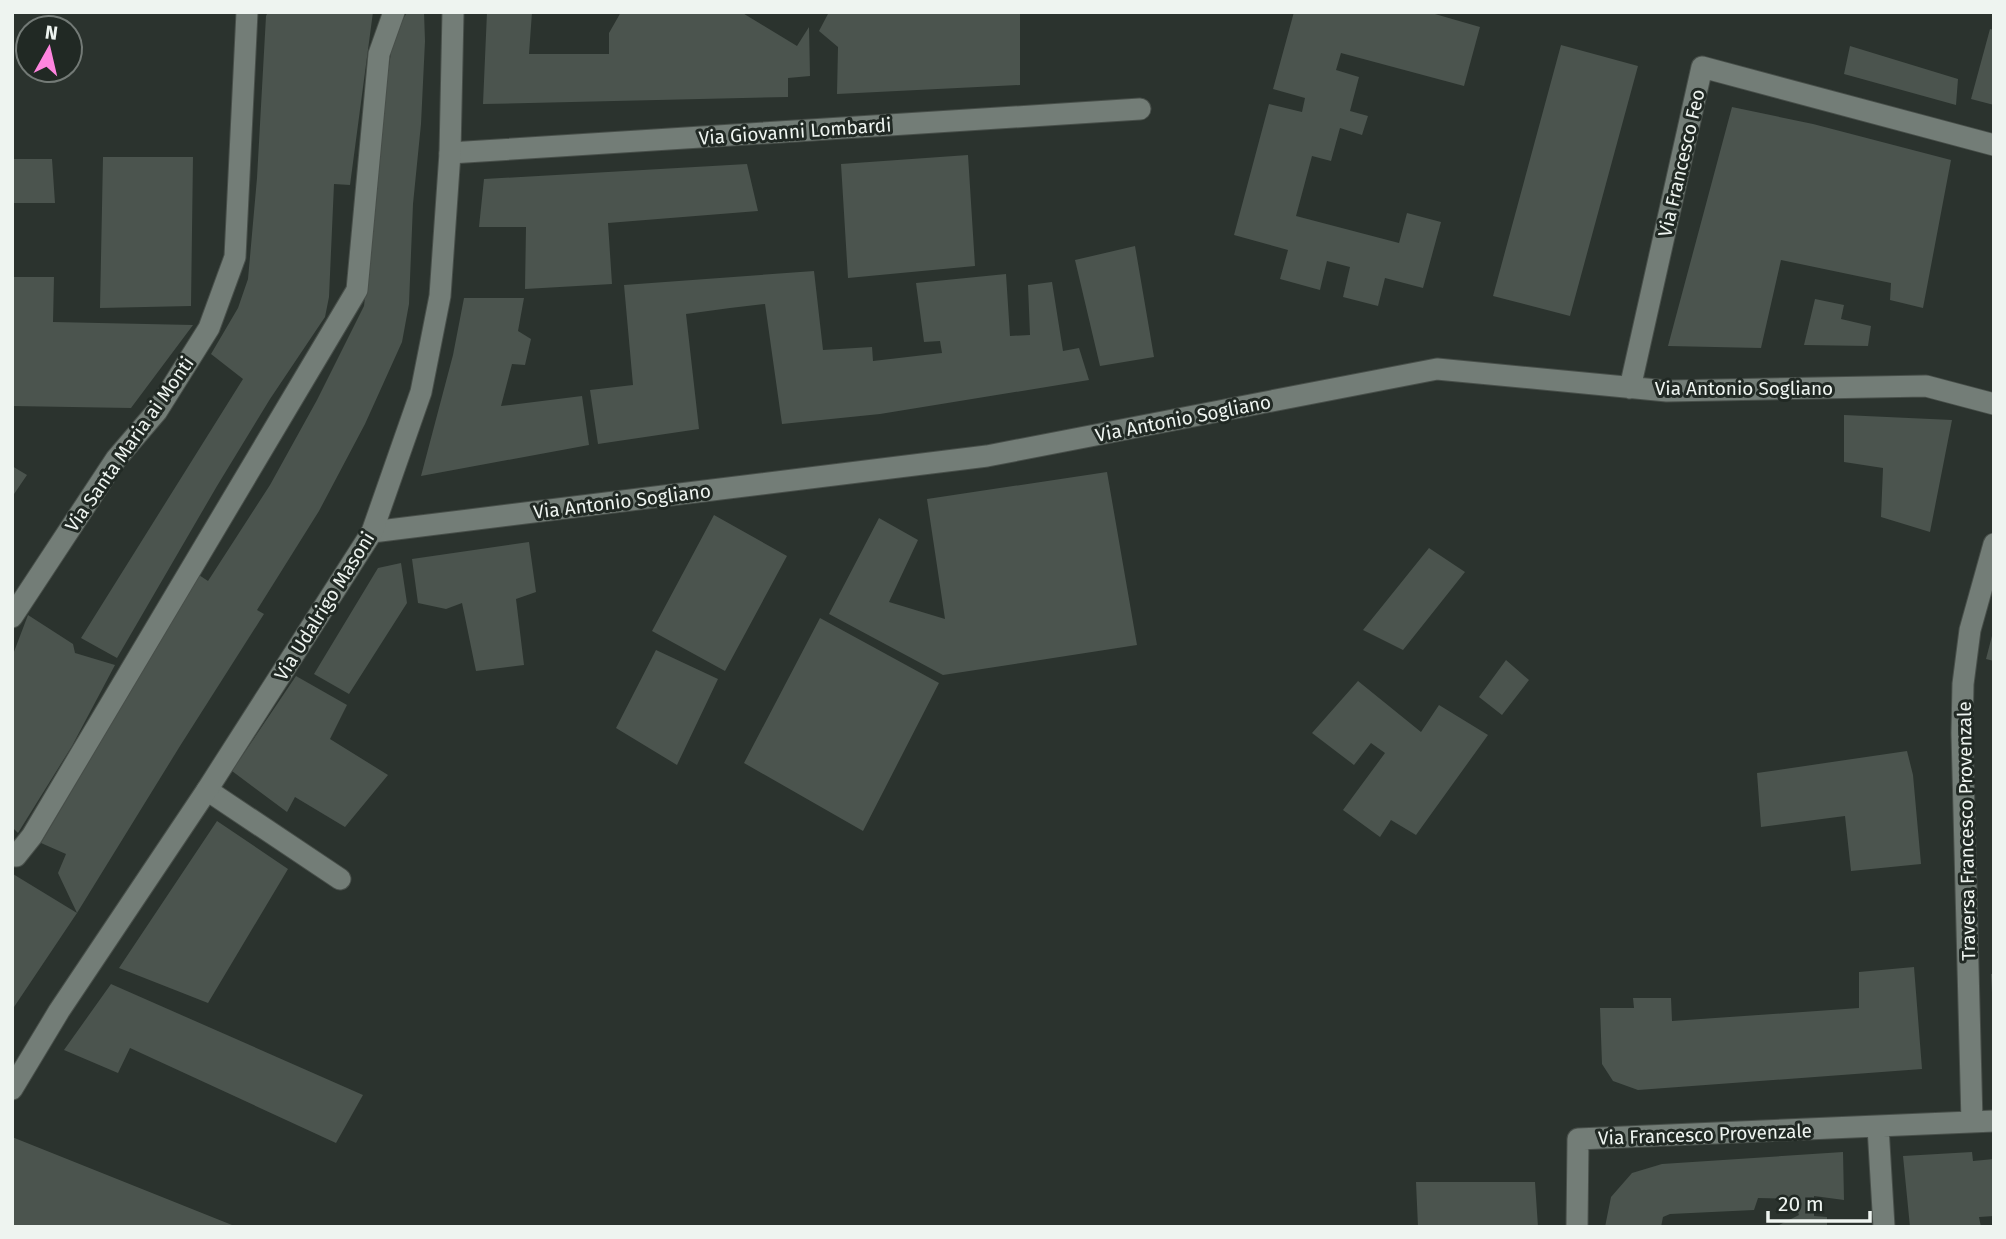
<svg xmlns="http://www.w3.org/2000/svg" width="2006" height="1239" viewBox="0 0 2006 1239" font-family="'Fira Sans',sans-serif">
  <style>
    .building { fill: #4b544e }
    .lines { fill: none; stroke-linecap: round; stroke-linejoin: round }
    .street-casing { stroke: #484f4a; stroke-width: 23 }
    .secondary-casing { stroke: #484f4a; stroke-width: 23 }
    .street { stroke: #737d77; stroke-width: 21 }
    .secondary { stroke: #737d77; stroke-width: 21 }
    .labels { text-anchor: middle; stroke-width: 6; stroke-linejoin: round; paint-order: stroke }
    .street-label { font-size: 19px; fill: #eef4f0; stroke: #212924 }
  </style>
  <rect width="100%" height="100%" fill="#2b332e"/>
  <path class="building" d="M 268,12 L 373,12 L 350,185 L 334,184 L 329,297 L 325,317 L 270,399 L 217,486 L 117,658 L 81,638 L 243,379 L 211,354 L 238,308 L 248,279 L 257,178 L 266,16 Z
    M 407,12 L 424,12 L 425,41 L 421,124 L 413,204 L 409,304 L 402,342 L 365,424 L 319,511 L 257,610 L 264,614 L 180,746 L 77,913 L 58,873 L 66,854 L 41,843 L 199,575 L 208,581 L 270,485 L 317,400 L 364,306 L 376,204 L 381,122 L 393,38 Z
    M 487,12 L 532,12 L 529,54 L 609,54 L 609,33 L 621,12 L 741,12 L 797,46 L 809,27 L 810,76 L 788,78 L 788,97 L 483,104 Z
    M 829,12 L 1020,12 L 1020,85 L 837,94 L 838,47 L 819,31 Z
    M 1294,12 L 1428,12 L 1480,27 L 1464,86 L 1341,53 L 1336,70 L 1359,77 L 1350,111 L 1368,116 L 1362,135 L 1340,128 L 1331,161 L 1312,156 L 1296,216 L 1399,243 L 1407,213 L 1441,222 L 1423,288 L 1385,278 L 1378,306 L 1343,297 L 1350,267 L 1327,261 L 1320,290 L 1280,279 L 1288,250 L 1234,235 L 1269,104 L 1302,112 L 1305,98 L 1273,89 Z
    M 1990,29 L 1994,30 L 1994,105 L 1971,99 Z
    M 1561,45 L 1638,66 L 1570,316 L 1493,296 Z
    M 1850,46 L 1958,79 L 1956,105 L 1844,74 Z
    M 1732,107 L 1813,124 L 1951,160 L 1923,308 L 1890,300 L 1891,283 L 1781,260 L 1761,348 L 1668,346 Z
    M 968,155 L 975,266 L 848,278 L 841,164 Z
    M 103,157 L 193,157 L 191,306 L 100,308 Z
    M 12,159 L 52,159 L 55,203 L 12,203 Z
    M 747,164 L 758,211 L 608,223 L 612,284 L 525,289 L 526,227 L 479,227 L 484,179 Z
    M 1135,246 L 1154,357 L 1100,366 L 1075,260 Z
    M 814,271 L 823,350 L 872,347 L 873,361 L 942,353 L 940,341 L 924,342 L 916,283 L 1006,274 L 1010,336 L 1030,335 L 1028,285 L 1052,282 L 1063,351 L 1079,348 L 1089,380 L 880,414 L 782,424 L 765,304 L 730,308 L 686,314 L 699,429 L 598,444 L 590,390 L 633,385 L 624,285 Z
    M 12,277 L 54,277 L 53,322 L 193,325 L 131,408 L 12,406 Z
    M 464,298 L 524,298 L 518,331 L 531,339 L 525,365 L 512,364 L 501,406 L 582,396 L 589,445 L 421,476 L 453,355 Z
    M 1815,299 L 1844,305 L 1841,319 L 1871,326 L 1868,346 L 1804,345 Z
    M 1844,415 L 1952,420 L 1930,532 L 1881,517 L 1883,468 L 1844,462 Z
    M 12,466 L 27,475 L 12,497 Z
    M 1107,472 L 1137,645 L 943,675 L 829,614 L 879,518 L 918,540 L 889,602 L 945,619 L 927,499 Z
    M 714,515 L 787,556 L 725,671 L 652,631 Z
    M 529,542 L 536,592 L 516,599 L 524,665 L 476,671 L 462,603 L 446,609 L 418,603 L 412,559 Z
    M 1429,548 L 1465,572 L 1403,650 L 1363,630 Z
    M 401,563 L 407,603 L 349,694 L 314,674 L 378,568 Z
    M 28,615 L 73,644 L 75,653 L 115,665 L 72,746 L 18,833 L 12,827 L 12,657 Z
    M 820,618 L 939,683 L 863,831 L 744,763 Z
    M 1993,632 L 1994,632 L 1994,661 L 1986,659 Z
    M 656,650 L 718,679 L 677,765 L 616,728 Z
    M 1506,660 L 1529,680 L 1502,715 L 1479,697 Z
    M 296,676 L 347,705 L 330,739 L 388,775 L 345,827 L 295,797 L 287,812 L 232,771 Z
    M 1358,681 L 1421,732 L 1439,705 L 1488,735 L 1416,835 L 1391,820 L 1380,837 L 1343,810 L 1385,753 L 1371,743 L 1354,765 L 1312,733 Z
    M 1907,751 L 1913,775 L 1921,864 L 1851,871 L 1845,816 L 1761,827 L 1757,773 Z
    M 217,821 L 288,869 L 208,1003 L 119,968 Z
    M 13,874 L 77,913 L 12,1010 L 12,878 Z
    M 1914,967 L 1922,1069 L 1638,1090 L 1613,1081 L 1602,1064 L 1600,1008 L 1634,1008 L 1633,998 L 1671,998 L 1672,1021 L 1859,1008 L 1859,972 Z
    M 1991,974 L 1994,974 L 1994,993 L 1992,993 Z
    M 111,984 L 363,1095 L 336,1143 L 130,1048 L 118,1073 L 64,1050 Z
    M 12,1137 L 237,1227 L 12,1227 Z
    M 1843,1152 L 1844,1200 L 1814,1196 L 1814,1216 L 1827,1217 L 1827,1227 L 1775,1227 L 1799,1215 L 1794,1199 L 1758,1198 L 1754,1210 L 1670,1214 L 1663,1217 L 1661,1227 L 1605,1227 L 1611,1197 L 1632,1173 L 1662,1164 Z
    M 1972,1152 L 1973,1161 L 1994,1159 L 1994,1216 L 1979,1217 L 1981,1227 L 1910,1227 L 1903,1156 Z
    M 1416,1182 L 1535,1182 L 1538,1227 L 1418,1227 Z"/>
  <g class="lines">
    <g class="street-casing">
      <path id="street" d="M 450,153 L 1140,109
        M 1630,388 L 1702,67 L 1994,145
        M 372,532 L 987,456 L 1437,369 L 1667,391 L 1926,386 L 1994,404
        M 12,617 L 116,459 L 157,411 L 209,328 L 235,257 L 247,12
        M 207,790 L 340,879
        M 12,855 L 16,856 L 32,836 L 357,290 L 379,54 L 394,12
        M 1972,1122 L 1962,733 L 1963,684 L 1970,630 L 1994,544
        M 1878,1127 L 1884,1227
        M 1577,1227 L 1578,1139 L 1994,1121"/>
    </g>
    <g class="secondary-casing">
      <path id="secondary" d="M 12,1089 L 59,1011 L 207,790 L 372,532 L 421,392 L 440,296 L 450,153 L 453,12"/>
    </g>
    <use href="#street" class="street"/>
    <use href="#secondary" class="secondary"/>
  </g>
  <g class="labels">
    <g class="street-label">
      <text transform="translate(795 131) rotate(-4)" y="7">Via Giovanni Lombardi</text>
      <text transform="translate(1681 163) rotate(-77)" y="7">Via Francesco Feo</text>
      <text x="1744" y="395">Via Antonio Sogliano</text>
      <text transform="translate(1183 418) rotate(-11)" y="7">Via Antonio Sogliano</text>
      <text transform="translate(129 444) rotate(-55)" y="7">Via Santa Maria ai Monti</text>
      <text transform="translate(622 501) rotate(-7)" y="7">Via Antonio Sogliano</text>
      <text transform="translate(324 606) rotate(-58)" y="7">Via Udalrigo Masoni</text>
      <text transform="translate(1966 831) rotate(-91)" y="7">Traversa Francesco Provenzale</text>
      <text transform="translate(1705 1134) rotate(-2)" y="7">Via Francesco Provenzale</text>
    </g>
  </g>
  <rect width="2006" height="1239" fill="none" stroke="#eef4f0" stroke-width="28"/>
  <g transform="translate(49 49) rotate(8)"><circle r="33" fill="#212924" stroke="#737a76" stroke-width="2"/>
  <path d="M0-5L12 26L0 18L-12 26Z" fill="#ff85df"/>
  <text y="-10" font-size="19" font-weight="bold" text-anchor="middle" fill="#eef4f0">N</text>
  </g>
  <path d="M1768 1211v10h102v-10" fill="none" stroke="#eef4f0" stroke-width="3.5"/>
  <text x="1778" y="1211" font-size="21" fill="#eef4f0" stroke="#212924" stroke-width="5" paint-order="stroke">20 m</text>
</svg>
